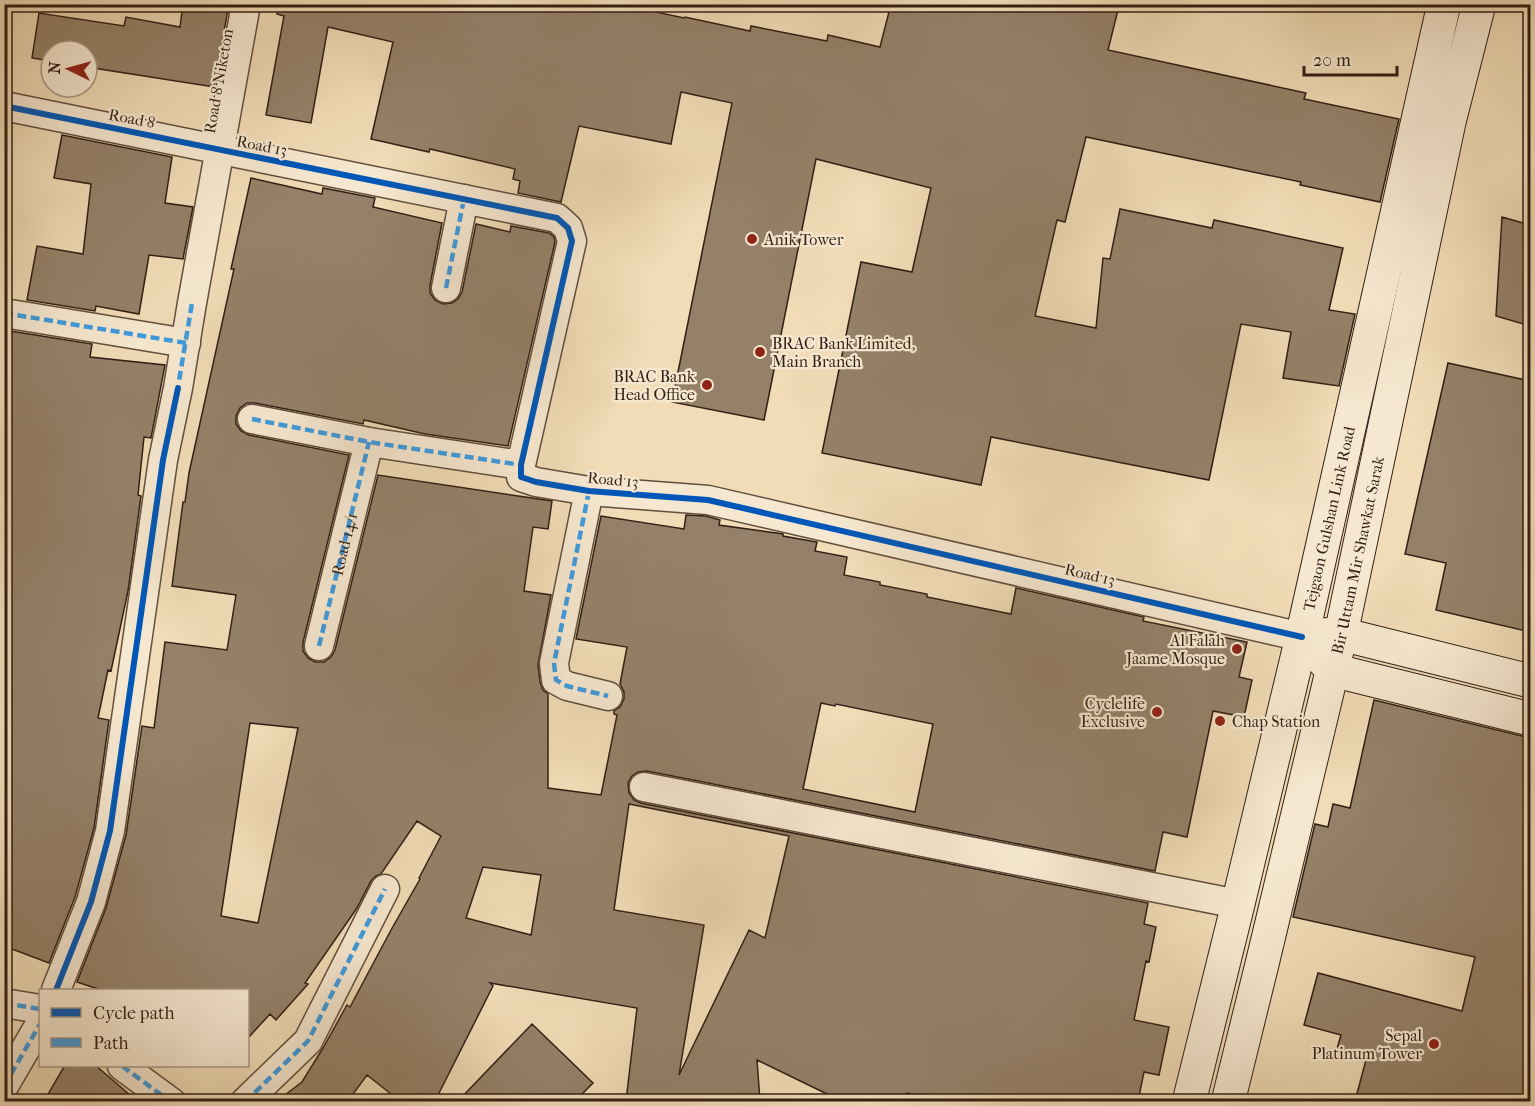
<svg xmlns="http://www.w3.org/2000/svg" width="1535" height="1106" viewBox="0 0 1535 1106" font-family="'IM FELL French Canon',serif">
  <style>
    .building { fill: #958169; stroke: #321f15; stroke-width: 1.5; fill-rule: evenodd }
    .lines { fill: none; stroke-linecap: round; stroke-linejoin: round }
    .street-casing { stroke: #624e3e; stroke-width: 31 }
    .secondary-casing { stroke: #321f15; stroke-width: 35 }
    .street { stroke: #f6e8d0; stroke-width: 28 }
    .secondary { stroke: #f6e8d0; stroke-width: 33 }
    .quiet { stroke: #3e9bdf; stroke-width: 4.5; stroke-dasharray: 9 4.5; stroke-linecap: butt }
    .cycleway-casing { stroke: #f6e8d0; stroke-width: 10 }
    .cycleway { stroke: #0057b8; stroke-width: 6 }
    .poi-dot { fill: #8f2418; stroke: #f6e8d0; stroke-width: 2 }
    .labels { text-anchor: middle; stroke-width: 4.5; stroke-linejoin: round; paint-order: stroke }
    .street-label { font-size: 16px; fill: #321f15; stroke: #f6e8d0 }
    .poi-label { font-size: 16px; fill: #321f15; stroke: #f6e8d0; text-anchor: end }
  </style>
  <rect width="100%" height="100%" fill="#f1dcb7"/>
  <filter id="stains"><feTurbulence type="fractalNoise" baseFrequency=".00333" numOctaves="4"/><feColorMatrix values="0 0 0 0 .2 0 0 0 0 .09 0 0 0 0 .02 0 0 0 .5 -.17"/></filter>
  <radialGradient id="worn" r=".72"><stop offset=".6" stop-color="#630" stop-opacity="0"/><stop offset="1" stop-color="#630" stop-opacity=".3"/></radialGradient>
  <path class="building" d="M 183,4 L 229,4 L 214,87 L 87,67 L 87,51 L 51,51 L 51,61 L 32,58 L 39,13 L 124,26 L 126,17 L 180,27 Z
    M 278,4 L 619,4 L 684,18 L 685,17 L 750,31 L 751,26 L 827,41 L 828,35 L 880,47 L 891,4 L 1096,4 L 1118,10 L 1108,50 L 1306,93 L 1304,99 L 1399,119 L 1380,202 L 1300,185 L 1301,182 L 1086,137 L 1065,222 L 1057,220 L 1035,316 L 1096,328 L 1103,258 L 1110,259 L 1120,209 L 1212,228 L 1214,220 L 1343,248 L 1329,310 L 1355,314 L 1339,386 L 1283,378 L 1291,332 L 1241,324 L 1209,480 L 991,437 L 981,485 L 822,453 L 861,262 L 912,272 L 931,188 L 816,159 L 764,420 L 672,402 L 732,103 L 681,92 L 671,144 L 579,126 L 561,202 L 518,193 L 520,181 L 513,179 L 515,169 L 430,149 L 429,152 L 371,139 L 393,42 L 328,27 L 311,123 L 266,115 L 284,16 L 277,14 Z
    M 62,135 L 172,157 L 165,203 L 193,207 L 183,259 L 149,255 L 139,314 L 96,306 L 95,311 L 27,300 L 37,246 L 83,254 L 91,184 L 54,178 Z
    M 251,178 L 322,194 L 323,188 L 375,198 L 373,207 L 442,223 L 430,285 L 430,293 L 435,300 L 443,304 L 452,303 L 458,299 L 462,292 L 476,224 L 510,232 L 511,226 L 549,233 L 554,237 L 555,242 L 508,446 L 425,434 L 364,420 L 363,424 L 255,403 L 247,403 L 240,408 L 236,416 L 236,424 L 241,431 L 249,435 L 349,455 L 303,642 L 303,651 L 308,658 L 315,662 L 324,662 L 331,657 L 335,650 L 378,475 L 552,501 L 548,529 L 533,527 L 524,591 L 551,595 L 538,665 L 540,682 L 543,690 L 548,694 L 548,788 L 601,795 L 617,715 L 614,714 L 614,711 L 620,707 L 624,699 L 624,692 L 620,684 L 627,647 L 576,639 L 601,516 L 684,529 L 686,515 L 706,516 L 720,520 L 719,525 L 783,534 L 783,536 L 817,542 L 815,551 L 847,557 L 844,575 L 880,582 L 880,585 L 927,594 L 927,597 L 1011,614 L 1016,588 L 1144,617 L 1143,621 L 1247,642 L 1239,677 L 1252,680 L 1244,717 L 1213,711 L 1187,837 L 1163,832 L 1155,871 L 647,771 L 638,772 L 632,776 L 628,783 L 629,793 L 634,800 L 641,803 L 1148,903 L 1144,924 L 1156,927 L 1149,962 L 1146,961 L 1134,1020 L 1169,1027 L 1159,1075 L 1144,1072 L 1138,1101 L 950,1101 L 907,1093 L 905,1101 L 859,1101 L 829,1095 L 757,1060 L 760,1101 L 626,1101 L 637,1008 L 490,983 L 493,986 L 435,1101 L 400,1101 L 367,1075 L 348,1101 L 277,1101 L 302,1082 L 323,1048 L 347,1005 L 350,1007 L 391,930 L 420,879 L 419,878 L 441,836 L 417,821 L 381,874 L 376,876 L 371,881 L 357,908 L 305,983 L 308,984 L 276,1020 L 270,1014 L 248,1038 L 248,990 L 101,990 L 77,982 L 106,908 L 126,835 L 142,726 L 154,728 L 165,642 L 227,650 L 236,595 L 172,586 L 183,502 L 185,502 L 189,473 L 234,269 L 231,269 ZM 821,703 L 835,706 L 836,704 L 933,724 L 915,812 L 803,789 ZM 250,723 L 298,728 L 258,923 L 221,916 ZM 629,804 L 789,836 L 765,938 L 749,930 L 679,1075 L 704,925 L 614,910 ZM 483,867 L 541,875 L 531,935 L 466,918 Z
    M 1502,217 L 1530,225 L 1530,326 L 1496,316 Z
    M 4,330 L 92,344 L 90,357 L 165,365 L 151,438 L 144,437 L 138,495 L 141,496 L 128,591 L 111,671 L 108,670 L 98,718 L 109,720 L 94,828 L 75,897 L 49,963 L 4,946 Z
    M 1448,363 L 1530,381 L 1530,632 L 1436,610 L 1446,563 L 1405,554 Z
    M 1374,700 L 1526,737 L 1530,737 L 1530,1079 L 1525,1101 L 1355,1101 L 1366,1060 L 1336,1052 L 1341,1035 L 1304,1025 L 1318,973 L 1462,1011 L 1475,957 L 1293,917 L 1315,824 L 1328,827 L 1333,804 L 1350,808 Z
    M 532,1024 L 593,1083 L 575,1101 L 458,1101 Z
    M 65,1065 L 95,1065 L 137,1101 L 44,1101 Z"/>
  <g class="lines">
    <g class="street-casing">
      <g id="street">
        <path d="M 4,106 L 557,218 L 568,228 L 572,241 L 521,465 L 521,477 L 536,482 L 589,491 L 708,500 L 1302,637"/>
        <path d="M 446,288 L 464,199"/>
        <path d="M 4,313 L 186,343"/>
        <path d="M 252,419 L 369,442 L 521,465"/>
        <path d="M 589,491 L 554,663 L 556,680 L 567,686 L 608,696"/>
        <path id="s1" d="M 319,646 L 369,442"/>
        <path d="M 644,787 L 1238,904"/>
        <path d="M 56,990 L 91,902 L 110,831 L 163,460 L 178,388 L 192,303 L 246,4"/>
        <path d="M 4,1003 L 40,1009"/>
        <path d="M 122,1066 L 171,1102"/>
        <path d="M 4,1086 L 40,1024"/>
        <path d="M 245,1102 L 308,1041 L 385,889"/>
      </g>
    </g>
    <g class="secondary-casing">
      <g id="secondary">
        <path d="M 1319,635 L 1341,634 L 1530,681"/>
        <path d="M 1317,653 L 1332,670 L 1530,719"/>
        <path id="s2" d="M 1189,1102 L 1238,904 L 1302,637 L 1444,4"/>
        <path id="s3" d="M 1228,1102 L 1263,960 L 1341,634 L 1449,122 L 1479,4"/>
      </g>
    </g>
    <use href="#street" class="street"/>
    <use href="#secondary" class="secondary"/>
    <path class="quiet" d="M 446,288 L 464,199
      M 4,313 L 186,343
      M 177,393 L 192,303
      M 252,419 L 369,442 L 521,465
      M 589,491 L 554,663 L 556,680 L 567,686 L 608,696
      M 319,646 L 369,442
      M 4,1003 L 40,1009
      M 122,1066 L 171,1102
      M 4,1086 L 40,1024
      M 245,1102 L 308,1041 L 385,889"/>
    <g class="cycleway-casing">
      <path id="cycleway" d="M 4,106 L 557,218 L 568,228 L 572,241 L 521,465 L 521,477 L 536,482 L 589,491 L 708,500 L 1302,637
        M 56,990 L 91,902 L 110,831 L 163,460 L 178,388"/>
    </g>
    <use href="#cycleway" class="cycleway"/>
  </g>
  <g class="poi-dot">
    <circle cx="752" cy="239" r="6"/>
    <circle cx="760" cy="352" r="6"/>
    <circle cx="707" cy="385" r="6"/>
    <circle cx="1237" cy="649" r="6"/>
    <circle cx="1157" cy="712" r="6"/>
    <circle cx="1220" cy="721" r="6"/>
    <circle cx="1434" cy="1044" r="6"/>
  </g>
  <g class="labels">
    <g class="street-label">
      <text transform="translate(218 81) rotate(-80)" y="6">Road 8 Niketon</text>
      <text transform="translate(132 118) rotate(11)" y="6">Road 8</text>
      <text transform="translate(262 145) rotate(11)" y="6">Road 13</text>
      <text transform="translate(613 479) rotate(5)" y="6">Road 13</text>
      <text dy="6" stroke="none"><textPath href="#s2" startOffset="600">Tejgaon Gulshan Link Road</textPath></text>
      <text dy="6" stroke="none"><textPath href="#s1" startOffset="105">Road 14/1</textPath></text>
      <text dy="6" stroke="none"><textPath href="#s3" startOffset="562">Bir Uttam Mir Shawkat Sarak</textPath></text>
      <text transform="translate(1090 574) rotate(13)" y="6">Road 13</text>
    </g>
    <g class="poi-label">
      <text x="764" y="245" text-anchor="start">Anik Tower</text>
      <text x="772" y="349" text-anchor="start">BRAC Bank Limited,<tspan x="772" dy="18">Main Branch</tspan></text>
      <text x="695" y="382">BRAC Bank<tspan x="695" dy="18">Head Office</tspan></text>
      <text x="1225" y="646">Al Falah<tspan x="1225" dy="18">Jaame Mosque</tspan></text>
      <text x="1145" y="709">Cyclelife<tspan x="1145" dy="18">Exclusive</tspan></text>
      <text x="1232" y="727" text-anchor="start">Chap Station</text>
      <text x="1422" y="1041">Sepal<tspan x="1422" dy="18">Platinum Tower</tspan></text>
    </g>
  </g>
  <rect width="1535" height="1106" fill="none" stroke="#f1dcb7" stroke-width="24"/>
  <rect x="6" y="6" width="1523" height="1094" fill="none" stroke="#321f15" stroke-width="3"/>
  <rect x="12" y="12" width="1511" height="1082" fill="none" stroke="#321f15" stroke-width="1.5"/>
  <rect x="39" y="989" width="210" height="78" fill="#f6e8d0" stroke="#a89885" stroke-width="1.5"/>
  <rect x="51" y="1008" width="30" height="9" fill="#0057b8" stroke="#a89885" stroke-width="1.5"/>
  <text x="93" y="1019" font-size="18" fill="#321f15">Cycle path</text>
  <rect x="51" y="1038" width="30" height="9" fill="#3e9bdf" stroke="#a89885" stroke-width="1.5"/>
  <text x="93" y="1049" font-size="18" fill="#321f15">Path</text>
  <g transform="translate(69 69) rotate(275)"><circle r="28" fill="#f6e8d0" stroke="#a89885" stroke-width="1.5"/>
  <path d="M0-4.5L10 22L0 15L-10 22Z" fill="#8f2418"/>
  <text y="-9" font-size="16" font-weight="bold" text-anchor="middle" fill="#321f15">N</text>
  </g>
  <path d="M1304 66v9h93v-9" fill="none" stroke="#321f15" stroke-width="3"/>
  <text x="1313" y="66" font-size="18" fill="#321f15" stroke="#f6e8d0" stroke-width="4.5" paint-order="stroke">20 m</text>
  <rect width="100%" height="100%" filter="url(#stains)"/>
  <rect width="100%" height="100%" fill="url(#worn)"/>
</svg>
